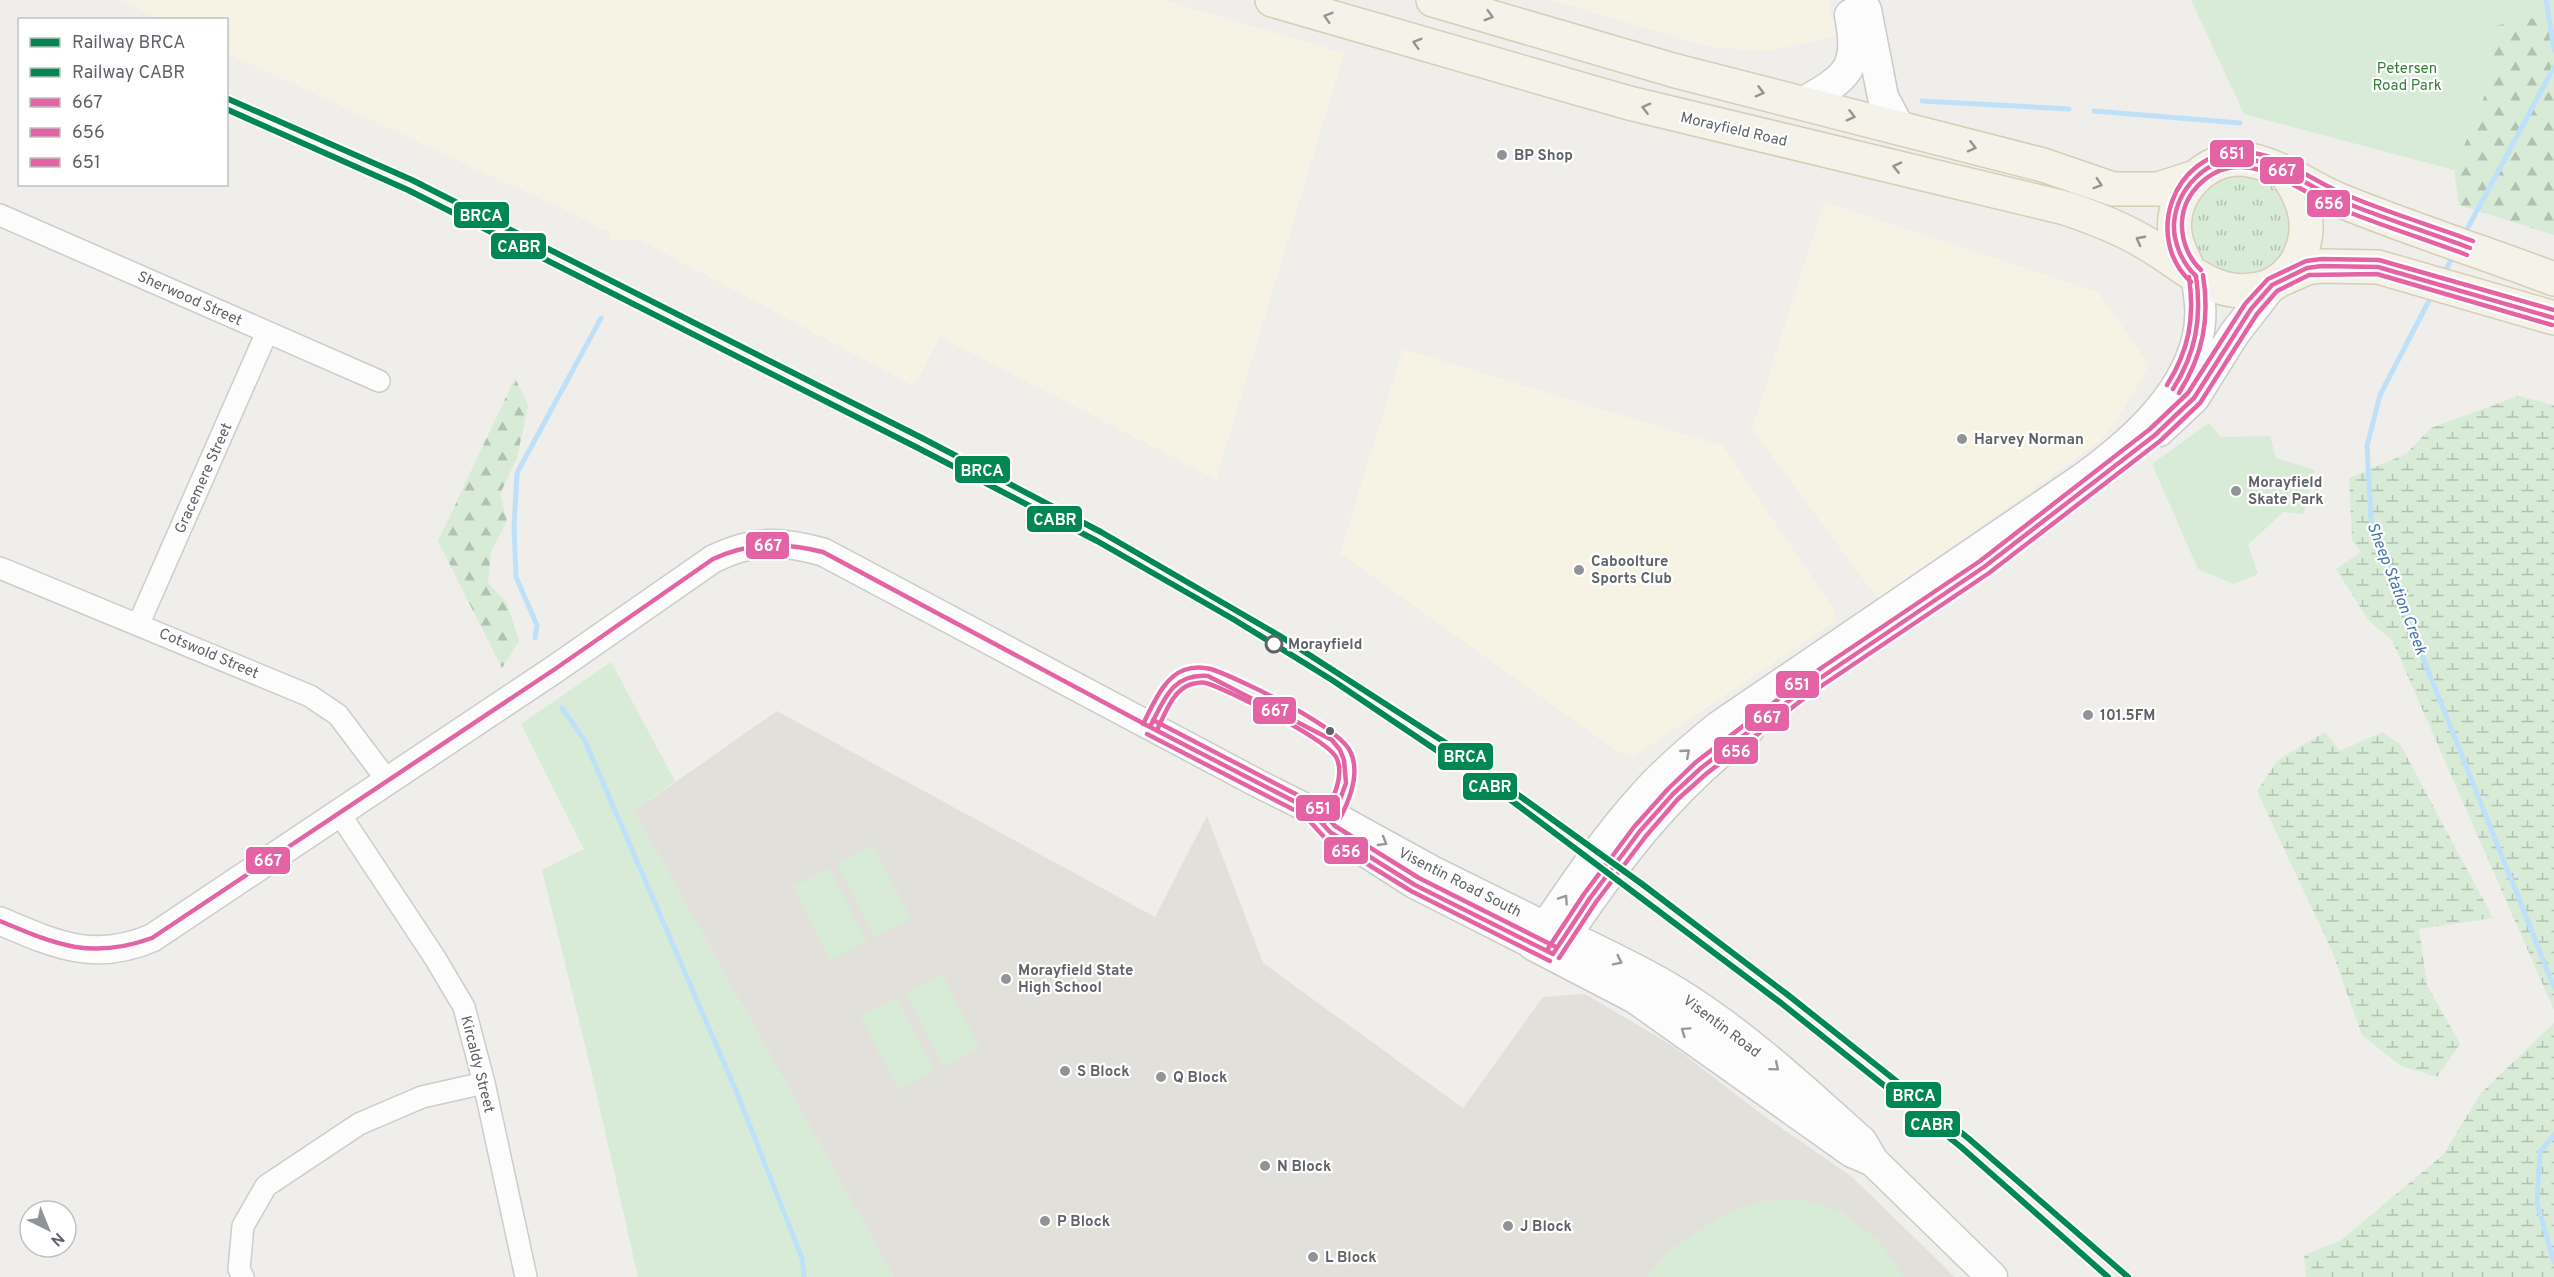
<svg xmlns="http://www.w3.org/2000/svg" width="2554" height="1277" viewBox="0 0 2554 1277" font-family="Overpass,sans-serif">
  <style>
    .commercial { fill: #f7f3e4 }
    .education { fill: #e2e0da }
    .grass { fill: url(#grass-tufts) }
    .forest { fill: url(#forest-firs) }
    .wetland { fill: url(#wetland-marsh) }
    .green { fill: #d8ebd6 }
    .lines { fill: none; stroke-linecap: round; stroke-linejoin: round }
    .stream { stroke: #bfe0f9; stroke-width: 5 }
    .minor-casing { stroke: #cbcccc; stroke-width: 24 }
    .tertiary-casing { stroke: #cbcccc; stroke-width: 30 }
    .secondary-casing { stroke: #cacacb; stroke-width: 33 }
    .primary-casing { stroke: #d7ceb8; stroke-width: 36 }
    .minor { stroke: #fdfcfc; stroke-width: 21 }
    .tertiary { stroke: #fdfcfc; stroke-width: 27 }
    .secondary { stroke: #fdfcfc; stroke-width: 30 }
    .primary { stroke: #f4f2e9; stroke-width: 33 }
    .bus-1-casing { stroke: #fff; stroke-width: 9 }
    .bus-2-casing { stroke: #fff; stroke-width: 9 }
    .bus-3-casing { stroke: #fff; stroke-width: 9 }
    .bus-1 { stroke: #e463a4; stroke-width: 4.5 }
    .bus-2 { stroke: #e463a4; stroke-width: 4.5 }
    .bus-3 { stroke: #e463a4; stroke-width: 4.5 }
    .rail-1-casing { stroke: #fff; stroke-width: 10 }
    .rail-2-casing { stroke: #fff; stroke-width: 10 }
    .rail-1 { stroke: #008752; stroke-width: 6 }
    .rail-2 { stroke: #008752; stroke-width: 6 }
    .oneway { stroke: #939595 }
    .oneway2 { stroke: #96999c }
    .poi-dot { fill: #919496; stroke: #fff; stroke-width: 2 }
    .stop-dot { fill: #fff; stroke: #5f6368; stroke-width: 3 }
    .bus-dot { fill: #5f6368; stroke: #fff; stroke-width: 2 }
    .labels { text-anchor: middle; stroke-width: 4.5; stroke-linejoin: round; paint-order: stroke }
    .park-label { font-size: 15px; fill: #348238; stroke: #fff }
    .street-label { font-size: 15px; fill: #5f6368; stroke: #fff }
    .poi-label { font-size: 15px; font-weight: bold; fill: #5f6368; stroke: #fff; text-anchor: start }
    .stop-label { font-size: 15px; font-weight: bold; fill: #5f6368; stroke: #fff; text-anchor: start }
    .water-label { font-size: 16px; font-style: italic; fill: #4174aa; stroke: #fff }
    .line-badge { stroke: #fff; stroke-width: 2 }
    .badge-label { font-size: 16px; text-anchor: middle; font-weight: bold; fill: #fff }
  </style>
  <defs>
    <pattern id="grass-tufts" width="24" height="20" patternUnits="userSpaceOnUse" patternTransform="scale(1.5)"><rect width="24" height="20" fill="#d8ebd6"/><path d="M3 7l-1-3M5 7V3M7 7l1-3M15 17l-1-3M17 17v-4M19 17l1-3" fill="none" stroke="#b2c2b1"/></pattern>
    <pattern id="forest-firs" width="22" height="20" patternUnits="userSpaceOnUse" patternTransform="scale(1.5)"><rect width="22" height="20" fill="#d8ebd6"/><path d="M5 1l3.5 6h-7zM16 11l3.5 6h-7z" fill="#b2c2b1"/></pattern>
    <pattern id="wetland-marsh" width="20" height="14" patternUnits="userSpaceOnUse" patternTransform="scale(1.5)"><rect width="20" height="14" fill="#d8ebd6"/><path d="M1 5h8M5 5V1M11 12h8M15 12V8" fill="none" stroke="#b2c2b1"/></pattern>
  </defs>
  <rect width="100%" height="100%" fill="#efeeea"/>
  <path class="commercial" d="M 120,0 L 1163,0 L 1344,53 L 1216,479 L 940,337 L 914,386 L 640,240 L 610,240 L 610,230 L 596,230 L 595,224 L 227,53 L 226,20 L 160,19 Z
    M 1551,0 L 1828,0 L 1836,37 L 1767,51 L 1709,47 Z
    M 1824,202 L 2098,292 L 2149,365 L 2118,418 L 2098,443 L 1878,599 L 1752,429 Z
    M 1403,349 L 1723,446 L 1835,611 L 1836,621 L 1632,757 L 1614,749 L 1340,553 Z"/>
  <path class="education" d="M 777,711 L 1155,917 L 1207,816 L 1263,963 L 1463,1108 L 1543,997 L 1585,994 L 1673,1046 L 1764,1116 L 1851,1176 L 1955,1277 L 894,1277 L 634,811 Z"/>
  <path class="grass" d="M2191 226a50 50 0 1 1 100 0a50 50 0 1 1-100 0Z"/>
  <path class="forest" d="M 2554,14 L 2554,235 L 2459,205 L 2454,170 L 2490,82 L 2489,26 Z
    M 515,378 L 528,405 L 517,458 L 500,494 L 507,521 L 491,552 L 488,583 L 507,603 L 519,641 L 502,668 L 438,541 Z"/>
  <path class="wetland" d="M 2518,396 L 2554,405 L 2554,1010 L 2392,640 L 2369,621 L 2336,569 L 2361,552 L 2352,540 L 2349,478 L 2406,454 L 2431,428 Z
    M 2325,732 L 2340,751 L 2382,732 L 2400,744 L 2493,918 L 2419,929 L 2427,985 L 2460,1044 L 2437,1077 L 2401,1066 L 2362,1035 L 2332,951 L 2257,791 L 2278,760 Z
    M 2554,1023 L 2554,1277 L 2306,1277 L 2304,1255 L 2340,1241 L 2443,1155 L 2481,1093 Z"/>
  <path class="green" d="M 2191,0 L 2554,0 L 2554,14 L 2489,27 L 2490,81 L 2454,170 L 2244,114 Z
    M 2209,423 L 2221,437 L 2270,436 L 2276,458 L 2315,470 L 2304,514 L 2283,512 L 2248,545 L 2258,574 L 2234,584 L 2198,569 L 2152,464 Z
    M 611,662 L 675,781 L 634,811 L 894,1277 L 638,1277 L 589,1061 L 542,870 L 584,849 L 521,724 Z
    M 873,845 L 911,918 L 875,937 L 837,864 Z
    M 829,868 L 867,941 L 831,960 L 793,887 Z
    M 942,974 L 980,1047 L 944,1066 L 906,993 Z
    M 897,998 L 935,1071 L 899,1090 L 860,1017 Z
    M 1805,1200 L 1842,1212 L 1879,1241 L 1904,1277 L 1647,1277 L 1669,1251 L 1719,1217 L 1761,1201 Z"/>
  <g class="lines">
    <path class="stream" d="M 2546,0 L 2554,50
      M 1922,101 L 2069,109
      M 2094,111 L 2240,123
      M 2464,235 L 2554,67
      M 2443,275 L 2454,254
      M 2433,293 L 2380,395 L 2367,446 L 2371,520 L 2408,620 L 2554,987
      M 535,638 L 537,625 L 516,577 L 514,526 L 517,473 L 601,318
      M 562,708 L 585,741 L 737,1093 L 802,1258 L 804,1277
      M 2554,1135 L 2540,1152 L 2537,1203 L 2554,1262"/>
    <g class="minor-casing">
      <path id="minor" d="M 0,215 L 379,381
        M 0,568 L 310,696 L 338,715 L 387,780
        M 139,623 L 267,332
        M 339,813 L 435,958 L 464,1007 L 484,1083 L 526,1277
        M 243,1277 L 239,1269 L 243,1226 L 266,1186 L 359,1124 L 422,1097 L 484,1083"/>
    </g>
    <g class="tertiary-casing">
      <path id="tertiary" d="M 1340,837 L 1415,885 L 1533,945
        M 0,921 C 54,944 94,963 152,938 L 555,669 L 713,559 C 754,539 780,540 823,552 L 1259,784 L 1309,809 L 1333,815 L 1433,870 L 1546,926"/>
    </g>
    <g class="secondary-casing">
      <path id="secondary" d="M 1860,0 L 1866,10 L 1883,97 L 1900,129
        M 1802,103 C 1848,77 1860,69 1850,15
        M 2159,431 L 2194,398 L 2234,334 L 2272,285
        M 1549,927 C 1592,948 1635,967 1676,992 C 1743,1033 1804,1090 1862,1142 L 1873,1161 L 1992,1277
        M 1553,954 C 1612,867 1663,794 1749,729
        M 1873,1161 L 1852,1152 L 1635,998 L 1533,945 C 1568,894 1602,841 1643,796 C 1666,770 1692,748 1718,727 L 2082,479 C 2129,445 2182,399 2197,340 C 2203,318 2200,297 2196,276"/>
    </g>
    <g class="primary-casing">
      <path id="primary" d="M 1272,0 L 1629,103 L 2065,208 C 2092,217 2119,227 2144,242 C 2186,265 2215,303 2267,287 C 2280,282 2294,269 2299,257 C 2313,227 2305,202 2288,176
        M 1433,0 L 1676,71 L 2043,165 L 2113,189 L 2158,189 L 2195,177
        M 2189,271 C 2184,259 2176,246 2175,233 C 2170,194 2204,157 2243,159 C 2275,162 2310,188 2339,200 C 2410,229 2483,252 2554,279
        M 2282,279 L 2307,268 L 2322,266 L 2378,267 L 2554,318"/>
    </g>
    <use href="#minor" class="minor"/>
    <use href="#tertiary" class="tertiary"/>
    <use href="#secondary" class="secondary"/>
    <use href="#primary" class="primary"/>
    <g class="bus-1-casing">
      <path id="bus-1" d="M 2196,276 C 2182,263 2173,242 2174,223 C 2177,189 2205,159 2240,159 C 2276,159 2310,188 2341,201 C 2383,218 2427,232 2470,248
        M 2173,389 C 2196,353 2202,318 2196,276
        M 1150,727 C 1164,700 1172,673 1208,676 L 1332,740 L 1340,750 L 1344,760 L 1346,783 L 1338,805 L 1323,824
        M 0,921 C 57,945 91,960 152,938 L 555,669 L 713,559 C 751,542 783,542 823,552 L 1150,727 L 1309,809 L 1330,832 L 1415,885 L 1553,954
        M 1553,954 L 1590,898 L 1640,831 L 1673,794 L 1701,768 L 1807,687 L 1984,567 L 2155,435 L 2194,398 L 2251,309 L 2272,285 L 2307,268 L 2322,266 L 2378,267 L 2554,318"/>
    </g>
    <g class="bus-2-casing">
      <path id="bus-2" d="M 2201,270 C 2188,258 2181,239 2182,221 C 2184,192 2211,166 2241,167 C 2272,167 2309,196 2338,208 C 2380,225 2424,239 2467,255
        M 2179,393 C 2203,355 2210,319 2203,275
        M 1157,730 C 1165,714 1173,689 1192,684 C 1196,683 1202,682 1206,683 C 1227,689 1331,741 1337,759 C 1344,776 1334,796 1326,812
        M 1147,734 L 1304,815 L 1325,838 L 1411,891 L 1550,961
        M 1559,958 L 1596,902 L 1646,836 L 1678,799 L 1706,774 L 1811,693 L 1989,573 L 2160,441 L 2200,403 L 2257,314 L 2277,291 L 2309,275 L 2377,274 L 2552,325"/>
    </g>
    <g class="bus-3-casing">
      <path id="bus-3" d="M 2191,282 C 2143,238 2173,152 2240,152 C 2277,151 2312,181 2344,194 C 2386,212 2430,225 2473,241
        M 2167,385 C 2189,350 2195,318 2189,277
        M 1153,720 L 1313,803 L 1335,826 L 1419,878 L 1556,947
        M 1143,724 C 1153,705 1163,678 1184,670 C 1192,667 1203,667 1211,669 C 1240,679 1341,727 1351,753 C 1360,774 1350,799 1340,818
        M 1547,950 L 1584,894 L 1634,827 L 1668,789 L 1696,762 L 1802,681 L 1980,561 L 2150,429 L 2188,393 L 2245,304 L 2268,279 L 2306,261 L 2322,259 L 2379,260 L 2554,310"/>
    </g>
    <use href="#bus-1" class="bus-1"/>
    <use href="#bus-2" class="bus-2"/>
    <use href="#bus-3" class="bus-3"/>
    <g class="rail-1-casing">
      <path id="rail-1" d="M 226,98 L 412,180 L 922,438 L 1101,532 L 1280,636 L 1449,745 L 1642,884 L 1788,995 L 1968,1138 L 2128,1277"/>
    </g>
    <g class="rail-2-casing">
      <path id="rail-2" d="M 226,109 L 408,190 L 916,447 L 1097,541 L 1233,619 L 1332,680 L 1512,801 L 1781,1003 L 1961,1147 L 2108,1277"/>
    </g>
    <use href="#rail-1" class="rail-1"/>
    <use href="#rail-2" class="rail-2"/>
  </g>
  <defs><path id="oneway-chevron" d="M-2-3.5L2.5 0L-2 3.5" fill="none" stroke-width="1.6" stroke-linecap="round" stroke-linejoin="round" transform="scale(1.5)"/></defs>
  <g class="oneway">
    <use href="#oneway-chevron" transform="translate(1489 16) rotate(16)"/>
    <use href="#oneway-chevron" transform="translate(1328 17) rotate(-163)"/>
    <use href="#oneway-chevron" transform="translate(1417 43) rotate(-164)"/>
    <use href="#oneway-chevron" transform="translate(1760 92) rotate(15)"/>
    <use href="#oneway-chevron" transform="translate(1646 108) rotate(-166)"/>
    <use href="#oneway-chevron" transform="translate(1851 116) rotate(15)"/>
    <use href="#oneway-chevron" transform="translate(1972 147) rotate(14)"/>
    <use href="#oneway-chevron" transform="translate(1897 167) rotate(-167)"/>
    <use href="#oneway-chevron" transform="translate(2098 184) rotate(18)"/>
    <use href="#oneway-chevron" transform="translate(2140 240) rotate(-152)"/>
  </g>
  <g class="oneway2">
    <use href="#oneway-chevron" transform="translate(1686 753) rotate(-41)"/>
    <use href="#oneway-chevron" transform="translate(1383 842) rotate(30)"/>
    <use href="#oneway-chevron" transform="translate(1564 899) rotate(-56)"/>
    <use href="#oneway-chevron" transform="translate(1618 961) rotate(26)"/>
    <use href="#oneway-chevron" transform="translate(1685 1031) rotate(-145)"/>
    <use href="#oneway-chevron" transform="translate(1775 1067) rotate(40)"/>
  </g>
  <g class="poi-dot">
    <circle cx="1502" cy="155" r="6"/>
    <circle cx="1962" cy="439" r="6"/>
    <circle cx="2236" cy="491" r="6"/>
    <circle cx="1579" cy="570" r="6"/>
    <circle cx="2088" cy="715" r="6"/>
    <circle cx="1006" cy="979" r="6"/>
    <circle cx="1065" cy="1071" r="6"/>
    <circle cx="1161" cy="1077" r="6"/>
    <circle cx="1265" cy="1166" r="6"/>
    <circle cx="1045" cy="1221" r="6"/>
    <circle cx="1508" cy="1226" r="6"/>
    <circle cx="1313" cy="1257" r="6"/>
  </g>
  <circle class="stop-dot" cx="1274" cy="644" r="8"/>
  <circle class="bus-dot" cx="1330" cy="731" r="5"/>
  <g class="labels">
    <g class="park-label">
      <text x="2407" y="73">Petersen<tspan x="2407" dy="17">Road Park</tspan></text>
    </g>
    <g class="street-label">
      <text transform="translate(1734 129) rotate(13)" y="5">Morayfield Road</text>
      <text transform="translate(190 298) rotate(24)" y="5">Sherwood Street</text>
      <text transform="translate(203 478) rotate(-66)" y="5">Gracemere Street</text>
      <text transform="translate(209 653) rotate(23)" y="5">Cotswold Street</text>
      <text transform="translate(1460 882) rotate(27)" y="5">Visentin Road South</text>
      <text transform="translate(1722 1026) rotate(37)" y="5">Visentin Road</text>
      <text transform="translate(478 1064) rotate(76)" y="5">Kircaldy Street</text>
    </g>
    <g class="poi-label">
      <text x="1514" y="160">BP Shop</text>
      <text x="1974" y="444">Harvey Norman</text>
      <text x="2248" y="487">Morayfield<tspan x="2248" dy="17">Skate Park</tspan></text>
      <text x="1591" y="566">Caboolture<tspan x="1591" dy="17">Sports Club</tspan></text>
      <text x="2100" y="720">101.5FM</text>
      <text x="1018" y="975">Morayfield State<tspan x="1018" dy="17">High School</tspan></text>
      <text x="1077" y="1076">S Block</text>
      <text x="1173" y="1082">Q Block</text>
      <text x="1277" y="1171">N Block</text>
      <text x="1057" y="1226">P Block</text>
      <text x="1520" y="1231">J Block</text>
      <text x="1325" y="1262">L Block</text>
    </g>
    <g class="stop-label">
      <text x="1288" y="649">Morayfield</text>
    </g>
    <g class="water-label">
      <text transform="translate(2398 588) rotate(69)" y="6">Sheep Station Creek</text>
    </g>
  </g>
  <g class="line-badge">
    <rect x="2209" y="139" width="46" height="29" rx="6" fill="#e463a4"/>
    <rect x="2259" y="156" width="46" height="29" rx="6" fill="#e463a4"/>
    <rect x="2306" y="189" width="45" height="29" rx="6" fill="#e463a4"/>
    <rect x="453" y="201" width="57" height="28" rx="6" fill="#008752"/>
    <rect x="490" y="232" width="57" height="28" rx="6" fill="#008752"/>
    <rect x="954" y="455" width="57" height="29" rx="6" fill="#008752"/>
    <rect x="1026" y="505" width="57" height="28" rx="6" fill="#008752"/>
    <rect x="745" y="531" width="45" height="29" rx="6" fill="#e463a4"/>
    <rect x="1775" y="670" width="45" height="29" rx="6" fill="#e463a4"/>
    <rect x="1252" y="696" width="45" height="29" rx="6" fill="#e463a4"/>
    <rect x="1744" y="703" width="46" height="29" rx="6" fill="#e463a4"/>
    <rect x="1713" y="736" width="46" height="29" rx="6" fill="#e463a4"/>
    <rect x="1437" y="742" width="57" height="29" rx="6" fill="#008752"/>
    <rect x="1462" y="772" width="56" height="29" rx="6" fill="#008752"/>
    <rect x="1295" y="794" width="46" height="28" rx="6" fill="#e463a4"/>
    <rect x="1323" y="836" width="46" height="29" rx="6" fill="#e463a4"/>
    <rect x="245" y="846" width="46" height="29" rx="6" fill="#e463a4"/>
    <rect x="1885" y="1081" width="57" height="28" rx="6" fill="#008752"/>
    <rect x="1904" y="1110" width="57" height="28" rx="6" fill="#008752"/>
  </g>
  <g class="badge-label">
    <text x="2232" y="159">651</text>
    <text x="2282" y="176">667</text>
    <text x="2329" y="209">656</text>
    <text x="481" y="221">BRCA</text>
    <text x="519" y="252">CABR</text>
    <text x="982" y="476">BRCA</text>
    <text x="1055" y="525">CABR</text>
    <text x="768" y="551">667</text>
    <text x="1797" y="690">651</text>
    <text x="1275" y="716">667</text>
    <text x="1767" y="723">667</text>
    <text x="1736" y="757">656</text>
    <text x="1465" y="762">BRCA</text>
    <text x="1490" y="792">CABR</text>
    <text x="1318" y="814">651</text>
    <text x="1346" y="857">656</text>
    <text x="268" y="866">667</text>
    <text x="1914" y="1101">BRCA</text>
    <text x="1932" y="1130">CABR</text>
  </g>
  <rect x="18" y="18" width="210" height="168" fill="#ffffff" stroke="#bfc1c3" stroke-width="1.5"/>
  <rect x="30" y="38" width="30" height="9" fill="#008752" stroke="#bfc1c3" stroke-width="1.5"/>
  <text x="72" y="48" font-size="18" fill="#5f6368">Railway BRCA</text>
  <rect x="30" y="68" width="30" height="9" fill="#008752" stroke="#bfc1c3" stroke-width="1.5"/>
  <text x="72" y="78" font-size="18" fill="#5f6368">Railway CABR</text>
  <rect x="30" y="98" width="30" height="9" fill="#e463a4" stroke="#bfc1c3" stroke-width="1.5"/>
  <text x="72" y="108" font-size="18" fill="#5f6368">667</text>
  <rect x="30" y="128" width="30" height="9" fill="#e463a4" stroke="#bfc1c3" stroke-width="1.5"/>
  <text x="72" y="138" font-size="18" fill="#5f6368">656</text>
  <rect x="30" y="158" width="30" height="9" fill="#e463a4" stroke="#bfc1c3" stroke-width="1.5"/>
  <text x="72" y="168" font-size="18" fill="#5f6368">651</text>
  <g transform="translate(48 1229) rotate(137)"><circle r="28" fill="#ffffff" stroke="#bfc1c3" stroke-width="1.5"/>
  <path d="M0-4.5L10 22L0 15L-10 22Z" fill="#919496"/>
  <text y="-9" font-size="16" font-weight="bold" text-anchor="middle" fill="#5f6368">N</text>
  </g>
</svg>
